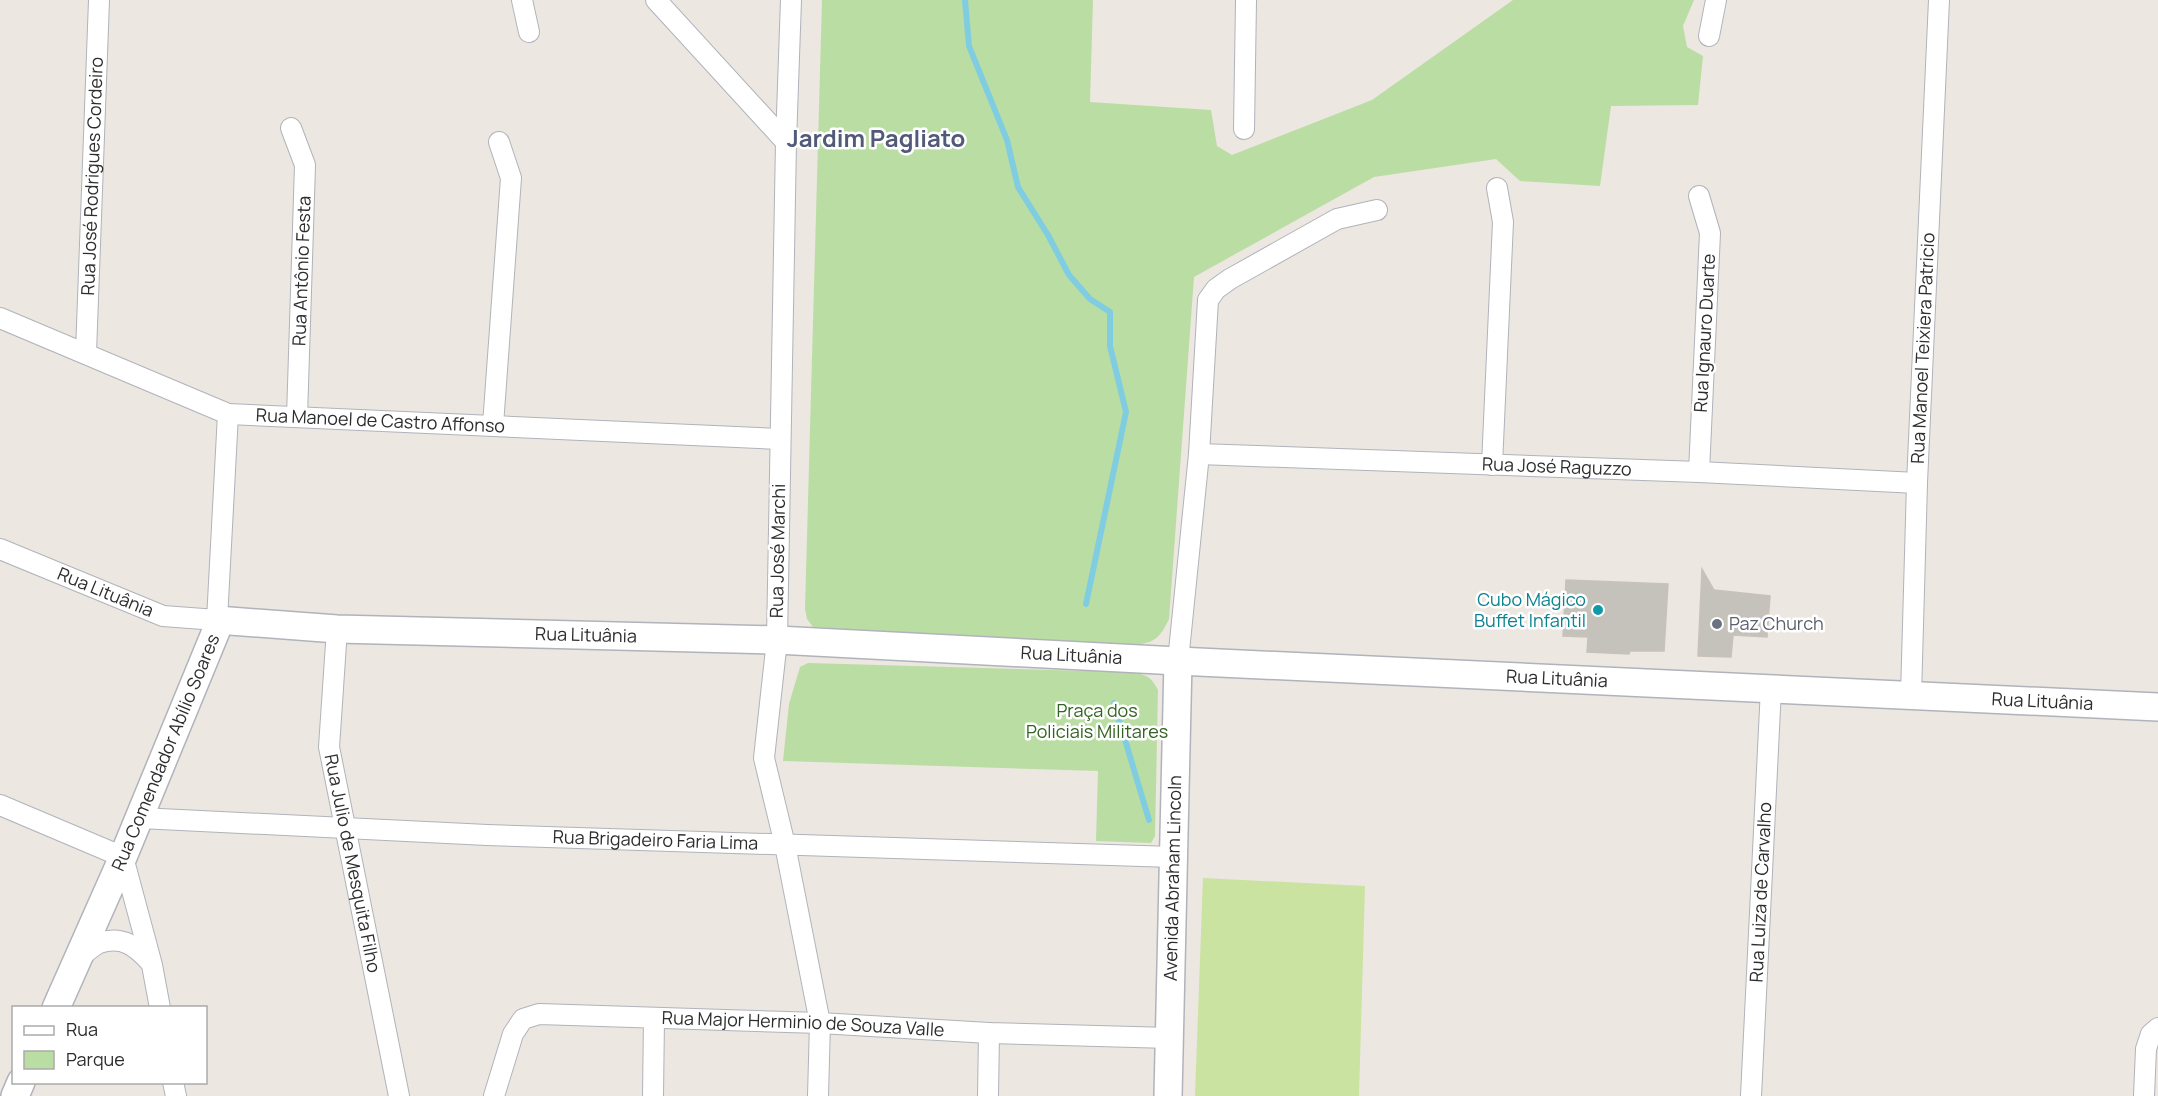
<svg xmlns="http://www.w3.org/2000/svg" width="2158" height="1096" viewBox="0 0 2158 1096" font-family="Manrope,sans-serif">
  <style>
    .green { fill: #badda3 }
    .pitch { fill: #cae3a0 }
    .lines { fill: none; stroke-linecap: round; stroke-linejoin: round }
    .stream { stroke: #80cde2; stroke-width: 6 }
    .building { fill: #c5c2bc; stroke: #c8c2ba; stroke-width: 1.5 }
    .street-casing { stroke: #b1b3bb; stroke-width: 22 }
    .secondary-casing { stroke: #b1b3bb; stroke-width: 30 }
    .street { stroke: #fff; stroke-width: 20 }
    .secondary { stroke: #fff; stroke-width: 27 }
    .culture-dot { fill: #0f9aa8; stroke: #fff; stroke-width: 2 }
    .worship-dot { fill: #6b7280; stroke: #fff; stroke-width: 2 }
    .labels { text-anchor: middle; stroke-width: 5; stroke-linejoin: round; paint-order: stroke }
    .street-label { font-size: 18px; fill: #2d2d2d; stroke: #fff }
    .culture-label { font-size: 18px; fill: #0d838f; stroke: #fff; text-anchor: end }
    .worship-label { font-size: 18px; fill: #5b616d; stroke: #fff; text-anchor: start }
    .park-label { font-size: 18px; fill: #336323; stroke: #fff }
    .district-label { font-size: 24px; font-weight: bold; fill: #515a79; stroke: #fff }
  </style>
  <rect width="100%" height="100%" fill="#ece7e1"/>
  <path class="green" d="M 822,0 L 1093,0 L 1090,102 L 1211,110 L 1217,146 L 1232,155 L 1372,100 L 1513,0 L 1694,0 L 1683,26 L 1687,47 L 1703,56 L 1698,105 L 1611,106 L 1600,186 L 1520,181 L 1496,159 L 1374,177 L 1194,277 L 1169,619 C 1157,645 1149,643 1123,646 L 813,627 L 807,619 L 805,609 Z
    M 808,663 L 1124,672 C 1142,674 1150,673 1158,690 L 1155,836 L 1151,843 L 1096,841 L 1098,771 L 783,761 L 789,704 L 800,667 Z"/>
  <path class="pitch" d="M 1203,878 L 1365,886 L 1359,1096 L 1195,1096 Z"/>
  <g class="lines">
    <path class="stream" d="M 965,0 L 969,46 L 1007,140 L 1018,187 L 1048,235 L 1069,275 L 1090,299 L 1110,312 L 1110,346 L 1126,412 L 1086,604
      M 1114,703 L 1149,820"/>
  </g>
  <path class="building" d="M 1702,569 L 1714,590 L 1770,596 L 1767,637 L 1733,635 L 1731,657 L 1698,656 Z
    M 1566,580 L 1668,584 L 1664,651 L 1630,651 L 1629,654 L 1587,652 L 1588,637 L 1563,636 Z"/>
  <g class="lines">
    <g class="street-casing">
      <g id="street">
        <path d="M 522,0 L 529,32"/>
        <path d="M 656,0 L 786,142"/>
        <path d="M 791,0 L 786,142 L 777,640 L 764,758 L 785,845 L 820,1023 L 818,1096"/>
        <path d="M 1709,36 L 1716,0"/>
        <path d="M 291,128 L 305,165 L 297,417"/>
        <path d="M 1244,129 L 1246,0"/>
        <path d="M 1699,196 L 1710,233 L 1699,472"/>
        <path id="s1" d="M 0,318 L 228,414 L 780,439"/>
        <path id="s2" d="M 86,353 L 99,0"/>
        <path d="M 493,425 L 511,178 L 499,142"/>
        <path id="s3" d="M 1199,454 L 1699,472 L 1917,483"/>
        <path d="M 1492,465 L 1503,222 L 1497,188"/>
        <path id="s4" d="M 0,549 L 163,616 L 217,620 L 228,414"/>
        <path id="s5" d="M 337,629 L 329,747 L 399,1096"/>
        <path d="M 1178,661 L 1199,454 L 1208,300 L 1216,289 L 1230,279 L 1337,219 L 1377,210"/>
        <path id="s6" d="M 1911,696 L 1917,483 L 1939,0"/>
        <path d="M 0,805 L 123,857 L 152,965 L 160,1008"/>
        <path id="s7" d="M 140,818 L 487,835 L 1173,857"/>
        <path d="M 79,958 C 85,953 93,946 99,943 C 123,935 137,947 151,963"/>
        <path d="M 173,1082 L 176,1096"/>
        <path id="s8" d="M 494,1096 L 513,1034 L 523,1019 L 539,1014 L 820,1023 L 989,1033 L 1170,1038"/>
        <path d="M 653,1096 L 654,1018"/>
        <path d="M 988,1096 L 989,1033"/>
        <path id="s9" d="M 1751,1096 L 1771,688"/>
        <path d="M 2144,1096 L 2146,1049 L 2151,1034 L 2158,1028"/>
      </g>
    </g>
    <g class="secondary-casing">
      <g id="secondary">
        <path id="s10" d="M 56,1008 L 123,857 L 216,631 L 217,620 L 337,629 L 777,640 L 1178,661 L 2158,707"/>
        <path d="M 15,1096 L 21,1082"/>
        <path id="s11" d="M 1168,1096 L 1178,661"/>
      </g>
    </g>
    <use href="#street" class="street"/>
    <use href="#secondary" class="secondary"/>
  </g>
  <circle class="culture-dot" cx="1598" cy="610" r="6"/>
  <circle class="worship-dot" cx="1717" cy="624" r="6"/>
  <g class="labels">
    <g class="street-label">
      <text dy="6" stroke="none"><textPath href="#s2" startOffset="177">Rua José Rodrigues Cordeiro</textPath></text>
      <text transform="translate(302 271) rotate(-88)" y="6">Rua Antônio Festa</text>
      <text transform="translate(1705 333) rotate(-87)" y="6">Rua Ignauro Duarte</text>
      <text dy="6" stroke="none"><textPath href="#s6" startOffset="348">Rua Manoel Teixiera Patricio</textPath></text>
      <text dy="6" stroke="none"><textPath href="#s1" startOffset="400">Rua Manoel de Castro Affonso</textPath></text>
      <text dy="6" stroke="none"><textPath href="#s3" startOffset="358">Rua José Raguzzo</textPath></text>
      <text transform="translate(778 551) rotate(-89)" y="6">Rua José Marchi</text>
      <text dy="6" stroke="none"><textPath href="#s4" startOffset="114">Rua Lituânia</textPath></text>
      <text dy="6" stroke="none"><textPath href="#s10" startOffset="790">Rua Lituânia</textPath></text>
      <text dy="6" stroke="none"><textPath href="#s10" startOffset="1276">Rua Lituânia</textPath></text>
      <text dy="6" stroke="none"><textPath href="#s10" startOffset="1762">Rua Lituânia</textPath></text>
      <text dy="6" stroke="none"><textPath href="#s10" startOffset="2248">Rua Lituânia</textPath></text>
      <text dy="6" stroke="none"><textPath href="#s10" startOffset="278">Rua Comendador Abílio Soares</textPath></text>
      <text dy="6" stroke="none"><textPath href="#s7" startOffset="516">Rua Brigadeiro Faria Lima</textPath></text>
      <text dy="6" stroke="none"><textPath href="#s5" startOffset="237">Rua Julio de Mesquita Filho</textPath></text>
      <text dy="6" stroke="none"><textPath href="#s11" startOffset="218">Avenida Abraham Lincoln</textPath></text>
      <text dy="6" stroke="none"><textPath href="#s9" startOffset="204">Rua Luiza de Carvalho</textPath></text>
      <text dy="6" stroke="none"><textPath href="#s8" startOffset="364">Rua Major Herminio de Souza Valle</textPath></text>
    </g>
    <g class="culture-label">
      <text x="1586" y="606">Cubo Mágico<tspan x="1586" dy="21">Buffet Infantil</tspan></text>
    </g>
    <g class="worship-label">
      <text x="1729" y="630">Paz Church</text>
    </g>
    <g class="park-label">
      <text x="1097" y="717">Praça dos<tspan x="1097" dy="21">Policiais Militares</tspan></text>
    </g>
    <g class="district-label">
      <text x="876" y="147">Jardim Pagliato</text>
    </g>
  </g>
  <rect x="12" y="1006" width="195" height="78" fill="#ffffff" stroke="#ababab" stroke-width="1.5"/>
  <rect x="24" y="1026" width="30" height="9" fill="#ffffff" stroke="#ababab" stroke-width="1.5"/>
  <text x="66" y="1036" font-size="18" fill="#2d2d2d">Rua</text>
  <rect x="24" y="1051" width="30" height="18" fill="#badda3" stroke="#ababab" stroke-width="1.5"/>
  <text x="66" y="1066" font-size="18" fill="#2d2d2d">Parque</text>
</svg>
